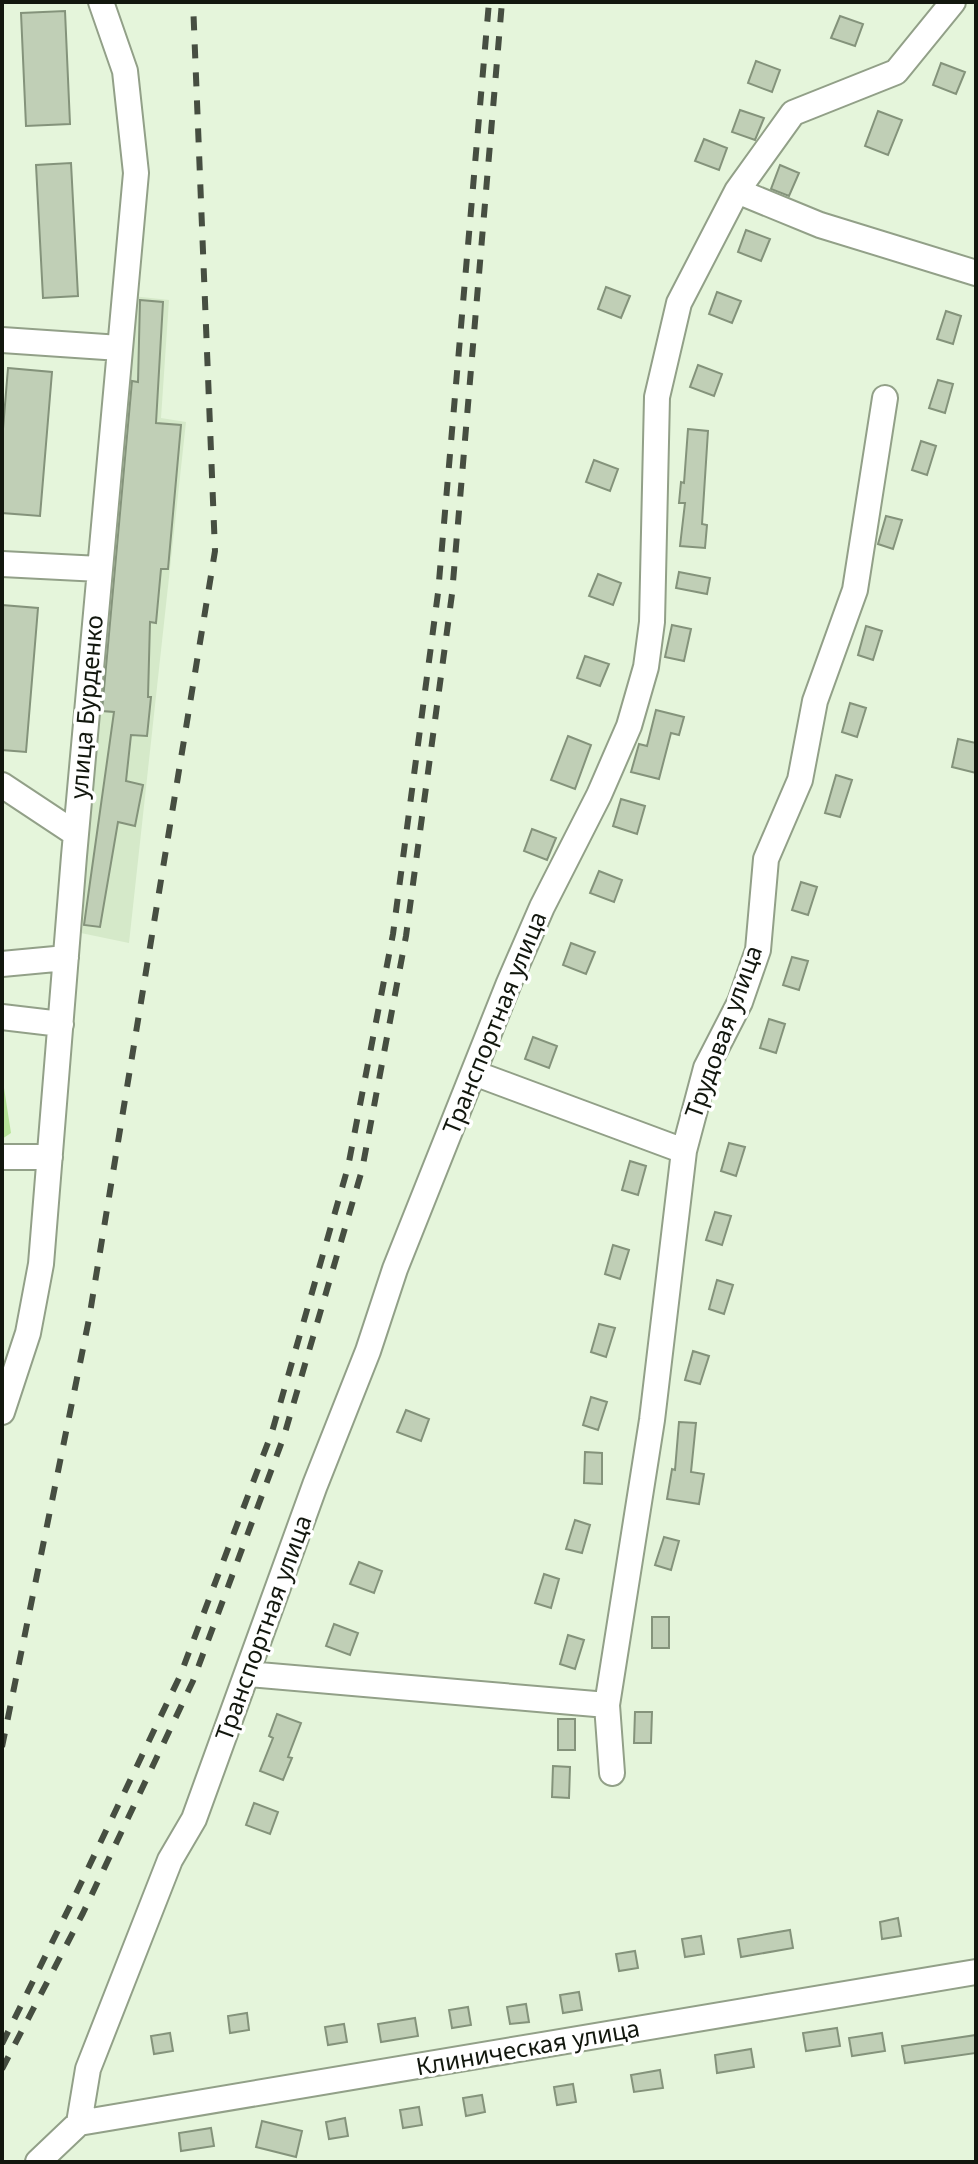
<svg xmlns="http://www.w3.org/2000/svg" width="978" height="2164" viewBox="0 0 978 2164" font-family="'Noto Sans',sans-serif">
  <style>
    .built { fill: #d5e9c9 }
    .green { fill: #b9e59b }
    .building { fill: #c0cfb6; stroke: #84937b; stroke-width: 2 }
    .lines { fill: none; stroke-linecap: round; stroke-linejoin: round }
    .minor-casing { stroke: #92a088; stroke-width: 28 }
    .minor { stroke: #fff; stroke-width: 24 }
    .rail { stroke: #464e41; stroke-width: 6; stroke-dasharray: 14 14; stroke-linecap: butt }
    .labels { text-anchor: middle; stroke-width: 7; stroke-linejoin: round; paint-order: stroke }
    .street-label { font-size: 24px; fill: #12170e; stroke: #fff }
  </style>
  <rect width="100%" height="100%" fill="#e5f5db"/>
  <path class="built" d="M 132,296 L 169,300 L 161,418 L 186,422 L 129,943 L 76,932 Z"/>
  <path class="green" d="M 2,1075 L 11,1133 L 2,1139 Z"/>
  <path class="building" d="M 65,11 L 70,124 L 26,126 L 21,13 Z
    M 840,16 L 863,24 L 855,46 L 831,38 Z
    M 756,61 L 780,70 L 772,92 L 748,83 Z
    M 941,63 L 965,72 L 956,94 L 933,85 Z
    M 740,110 L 764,118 L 755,140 L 732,132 Z
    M 878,111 L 902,120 L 888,155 L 865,146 Z
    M 704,139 L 727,148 L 719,170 L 695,161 Z
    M 71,163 L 78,296 L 43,298 L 36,165 Z
    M 780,165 L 799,173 L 789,196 L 771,189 Z
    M 746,230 L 770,239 L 761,261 L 738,252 Z
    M 606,287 L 630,296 L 621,318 L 598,309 Z
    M 717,292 L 741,301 L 732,323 L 709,314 Z
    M 140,300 L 163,302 L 156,423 L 181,425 L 168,569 L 161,569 L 156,623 L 150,622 L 148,697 L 151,697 L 147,736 L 131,735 L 126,781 L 143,785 L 135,826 L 118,822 L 100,927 L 84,925 L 114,712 L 102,711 L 132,381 L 138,382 Z
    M 946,311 L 961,316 L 953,344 L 937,339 Z
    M 698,365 L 722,374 L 714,396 L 690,387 Z
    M 8,368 L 52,372 L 40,516 L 2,513 L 2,441 Z
    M 938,380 L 953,384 L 945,413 L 929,408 Z
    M 688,429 L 708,431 L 702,524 L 707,525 L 705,548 L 680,546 L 685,503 L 679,503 L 681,482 L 684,483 Z
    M 921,441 L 936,446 L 927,475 L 912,470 Z
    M 594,460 L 618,469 L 610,491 L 586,482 Z
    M 886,516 L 902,520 L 893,549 L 878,544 Z
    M 679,572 L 710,578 L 707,594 L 676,588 Z
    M 598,574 L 621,583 L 613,605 L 589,596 Z
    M 2,605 L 38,608 L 26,752 L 2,750 Z
    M 672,625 L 691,629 L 684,661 L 665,657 Z
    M 866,626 L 882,631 L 873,660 L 858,655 Z
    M 585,656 L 609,664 L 600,686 L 577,678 Z
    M 850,703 L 866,708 L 857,737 L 842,732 Z
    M 656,710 L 684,717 L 679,735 L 671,733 L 659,779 L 631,772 L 639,744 L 647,746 Z
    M 568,736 L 591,745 L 575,789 L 551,780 Z
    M 958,739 L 976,743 L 976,773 L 952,767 Z
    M 836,775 L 852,780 L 840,817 L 825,813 Z
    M 621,799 L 645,806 L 637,834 L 613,826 Z
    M 532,829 L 556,838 L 547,860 L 524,851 Z
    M 599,871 L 622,880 L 614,902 L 590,893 Z
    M 801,882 L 817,887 L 808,915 L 792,910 Z
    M 571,943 L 595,952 L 586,974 L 563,965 Z
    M 792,957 L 808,961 L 799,990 L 783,985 Z
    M 769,1019 L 785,1024 L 776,1053 L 760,1048 Z
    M 533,1037 L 557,1046 L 549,1068 L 525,1059 Z
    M 729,1143 L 745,1147 L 736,1176 L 721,1171 Z
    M 630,1161 L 646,1166 L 638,1195 L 622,1190 Z
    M 715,1212 L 731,1216 L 722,1245 L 706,1240 Z
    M 613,1245 L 629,1250 L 620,1279 L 605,1274 Z
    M 717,1280 L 733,1285 L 724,1314 L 709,1309 Z
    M 599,1324 L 615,1328 L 606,1357 L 591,1352 Z
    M 693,1351 L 709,1356 L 700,1384 L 685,1380 Z
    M 591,1397 L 607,1402 L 598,1430 L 583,1425 Z
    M 406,1410 L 429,1419 L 421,1441 L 397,1432 Z
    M 679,1422 L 696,1423 L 691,1472 L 704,1474 L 699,1504 L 667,1499 L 672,1469 L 675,1470 Z
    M 585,1452 L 602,1453 L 602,1484 L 584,1483 Z
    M 575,1520 L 590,1525 L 582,1553 L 566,1549 Z
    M 664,1537 L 679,1541 L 671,1570 L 655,1565 Z
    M 359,1562 L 382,1571 L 374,1593 L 350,1584 Z
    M 544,1574 L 559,1579 L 551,1608 L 535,1603 Z
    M 652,1617 L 669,1617 L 669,1648 L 652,1648 Z
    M 334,1624 L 358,1633 L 350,1655 L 326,1646 Z
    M 568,1635 L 584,1640 L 575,1669 L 560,1664 Z
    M 635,1712 L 652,1712 L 651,1743 L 634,1743 Z
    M 277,1714 L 301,1723 L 288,1757 L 292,1758 L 283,1780 L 260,1771 L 273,1738 L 269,1736 Z
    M 558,1719 L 575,1719 L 575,1750 L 558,1750 Z
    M 553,1766 L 570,1767 L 569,1798 L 552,1797 Z
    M 254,1803 L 278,1812 L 270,1834 L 246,1825 Z
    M 898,1918 L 901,1936 L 882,1939 L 880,1922 Z
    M 790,1930 L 793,1948 L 741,1957 L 738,1939 Z
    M 701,1936 L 704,1954 L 685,1957 L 682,1939 Z
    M 635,1951 L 638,1968 L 619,1971 L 616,1954 Z
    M 579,1992 L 582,2010 L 563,2013 L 560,1995 Z
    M 526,2004 L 529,2022 L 510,2024 L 507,2007 Z
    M 468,2007 L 471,2025 L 452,2028 L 449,2010 Z
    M 247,2013 L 249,2030 L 230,2033 L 228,2016 Z
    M 415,2018 L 418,2036 L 381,2042 L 378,2024 Z
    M 344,2024 L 347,2042 L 328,2045 L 325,2027 Z
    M 837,2028 L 840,2046 L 806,2051 L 803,2033 Z
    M 170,2033 L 173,2051 L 154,2054 L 151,2036 Z
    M 882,2033 L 885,2051 L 852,2056 L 849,2038 Z
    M 976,2035 L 976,2053 L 905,2063 L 902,2046 Z
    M 751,2049 L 754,2067 L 717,2073 L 715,2055 Z
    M 660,2070 L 663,2088 L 634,2092 L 631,2075 Z
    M 573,2084 L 576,2102 L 557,2105 L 554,2087 Z
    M 482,2095 L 485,2112 L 466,2116 L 463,2098 Z
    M 419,2107 L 422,2125 L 403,2128 L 400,2110 Z
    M 345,2118 L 348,2136 L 329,2139 L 326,2122 Z
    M 262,2121 L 302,2131 L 296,2157 L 256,2147 Z
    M 211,2128 L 214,2146 L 181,2151 L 179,2133 Z"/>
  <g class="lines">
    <g class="minor-casing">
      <path id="minor" d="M 737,191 L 820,225 L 976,273
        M 2,340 L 120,348
        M 2,564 L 100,569
        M 2,785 L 76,834
        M 2,964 L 66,958
        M 2,1017 L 61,1024
        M 474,1073 L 684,1151
        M 2,1157 L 50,1157
        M 2,1412 L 28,1333 L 41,1264 L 74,856 L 136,173 L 125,71 L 101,2
        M 248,1674 L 607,1705
        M 612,1773 L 607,1705 L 652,1420 L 684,1151 L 706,1068 L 740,1002 L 758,950 L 766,859 L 800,780 L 815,701 L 855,590 L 885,398
        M 79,2123 L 88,2069 L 170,1860 L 194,1819 L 315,1485 L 368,1351 L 395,1269 L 509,983 L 542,907 L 599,795 L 629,726 L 646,667 L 652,622 L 657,397 L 679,303 L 737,191 L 793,113 L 896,72 L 953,2
        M 79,2123 L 976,1972
        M 38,2162 L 79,2123"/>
    </g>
    <use href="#minor" class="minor"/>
    <path class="rail" d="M 2,1747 L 89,1319 L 215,551 L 193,2
      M 2,2044 L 70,1906 L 180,1676 L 272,1432 L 348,1167 L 393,934 L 438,593 L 489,2
      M 2,2069 L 83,1913 L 193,1681 L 284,1436 L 362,1170 L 406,936 L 452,594 L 502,2"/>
  </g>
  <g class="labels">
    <g class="street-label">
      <text transform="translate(87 707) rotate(-85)" y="8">улица Бурденко</text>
      <text transform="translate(495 1023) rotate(-68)" y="8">Транспортная улица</text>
      <text transform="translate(724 1032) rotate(-70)" y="8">Трудовая улица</text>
      <text transform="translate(264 1628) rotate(-70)" y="8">Транспортная улица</text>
      <text transform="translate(528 2048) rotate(-10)" y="8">Клиническая улица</text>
    </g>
  </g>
  <rect width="978" height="2164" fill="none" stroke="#12170e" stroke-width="8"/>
</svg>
